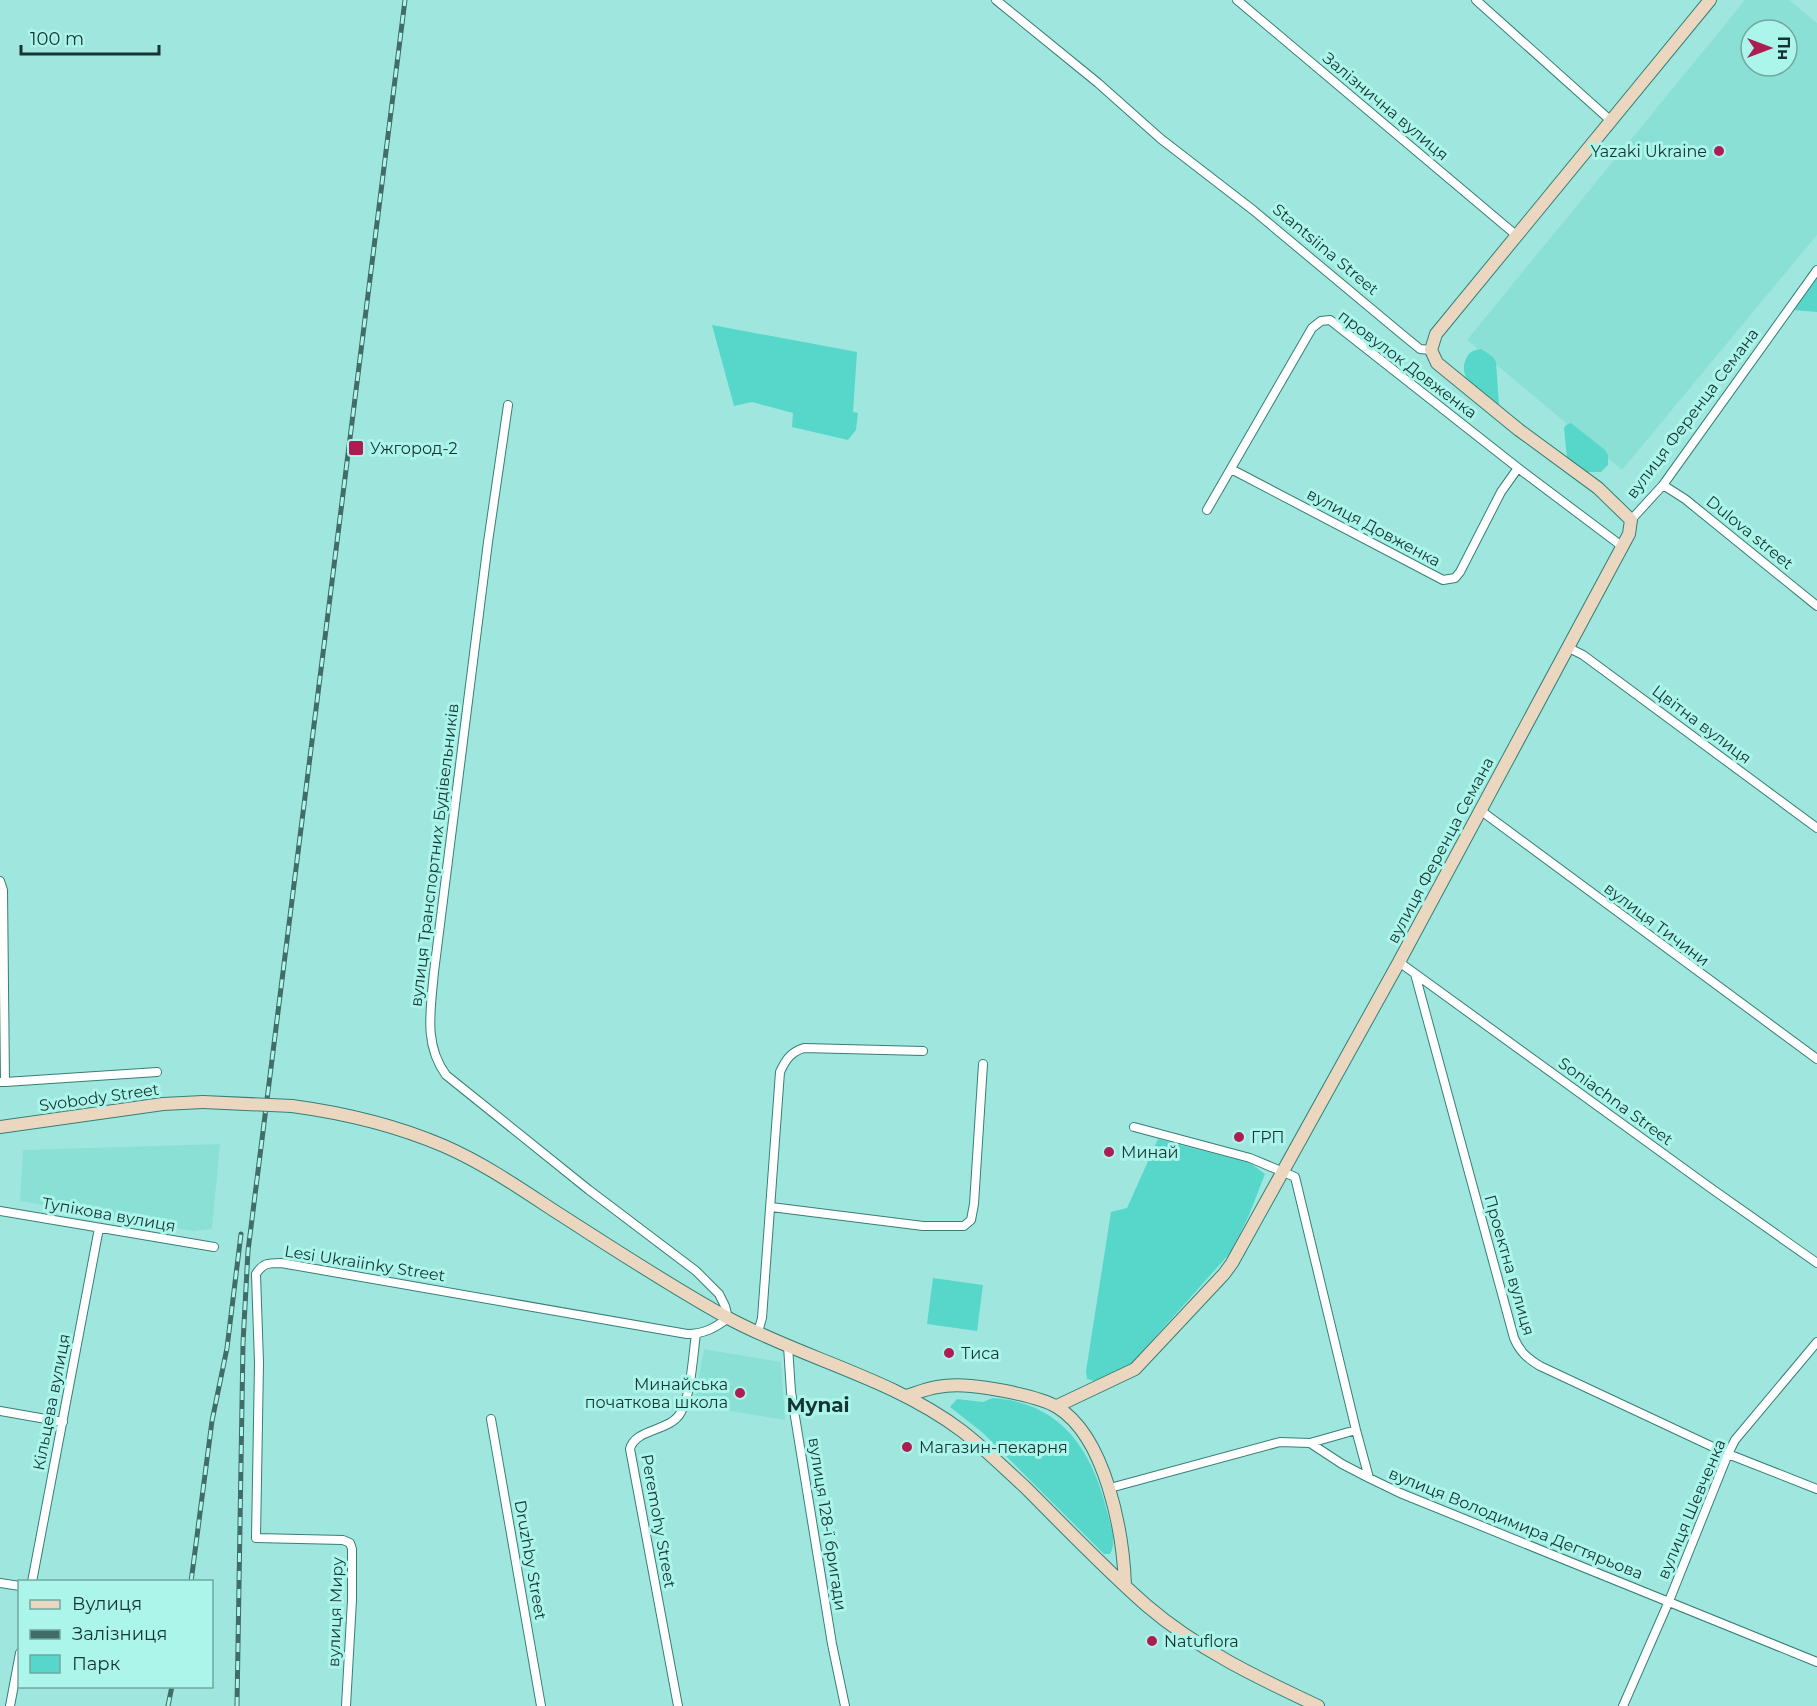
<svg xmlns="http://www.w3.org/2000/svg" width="1817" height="1706" viewBox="0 0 1817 1706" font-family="Montserrat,sans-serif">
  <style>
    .built { fill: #8be0d5; fill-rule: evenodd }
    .green { fill: #57d7ca }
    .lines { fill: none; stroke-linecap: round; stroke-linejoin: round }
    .street-casing { stroke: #367f77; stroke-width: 10 }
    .secondary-casing { stroke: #367f77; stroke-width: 14 }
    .street { stroke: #fff; stroke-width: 8 }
    .secondary { stroke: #ebd7bf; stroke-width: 12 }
    .rail-casing { stroke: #416c67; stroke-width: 5 }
    .rail { stroke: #acf5eb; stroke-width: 3; stroke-dasharray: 9; stroke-linecap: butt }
    .secondary-bridge-casing { stroke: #367f77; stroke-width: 14; stroke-linecap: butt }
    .secondary-bridge { stroke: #ebd7bf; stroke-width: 12 }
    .poi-dot { fill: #ae1d52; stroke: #acf5eb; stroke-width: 2 }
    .labels { text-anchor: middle; stroke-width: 6; stroke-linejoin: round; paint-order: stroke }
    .street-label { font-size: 16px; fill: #163431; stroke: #acf5eb }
    .poi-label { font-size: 16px; fill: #163431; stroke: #acf5eb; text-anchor: start }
    .quarter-label { font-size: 20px; font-weight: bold; fill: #163431; stroke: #acf5eb }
  </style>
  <rect width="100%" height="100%" fill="#9fe7de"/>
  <path class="built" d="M 1745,0 L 1789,0 L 1817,23 L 1817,235 L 1622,470 L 1467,340 ZM 1751,30 L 1787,30 L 1787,66 L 1751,66 Z
    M 220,1144 L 212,1229 L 193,1231 L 20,1201 L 23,1150 Z
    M 704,1349 L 781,1362 L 785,1420 L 694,1405 Z"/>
  <path class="green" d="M 1817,276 L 1817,312 L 1793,310 Z
    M 712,325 L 857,352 L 853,412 L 858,413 L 856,430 L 848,440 L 792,427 L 793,413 L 752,402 L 734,406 Z
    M 1481,349 L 1493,357 L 1496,362 L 1499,405 L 1497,406 C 1483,394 1456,380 1466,359 C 1469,352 1473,350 1481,349 Z
    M 1571,423 L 1605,450 L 1608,455 L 1608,465 L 1601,472 L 1582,472 L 1567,458 L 1564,428 L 1566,425 Z
    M 1158,1139 L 1250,1163 L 1265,1174 L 1249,1215 L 1231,1252 L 1131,1364 L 1094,1381 L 1087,1379 L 1086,1371 L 1111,1212 L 1127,1208 Z
    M 933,1278 L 983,1285 L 977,1331 L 927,1324 Z
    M 992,1398 C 1062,1402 1093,1451 1108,1515 C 1111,1528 1117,1542 1110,1554 L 1104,1554 L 983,1433 L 950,1407 L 957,1399 L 983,1402 Z"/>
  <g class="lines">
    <g class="street-casing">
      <path id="street" d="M 996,0 L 1098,83 L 1161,139 L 1253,210 L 1398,331 L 1420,349 L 1431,350
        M 1237,0 L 1516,235
        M 1476,0 L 1610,120
        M 1231,469 L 1443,580 L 1455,578 L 1460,572 L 1501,492 L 1518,468
        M 1663,485 L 1685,499 L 1817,606
        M 1207,510 L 1312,328 L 1321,321 L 1330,320 L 1518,468 L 1623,547
        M 1631,520 L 1663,485 L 1817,270
        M 1567,647 L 1583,655 L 1817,828
        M 1480,810 L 1817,1059
        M 0,881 L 3,890 L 5,1082 L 0,1082
        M 1399,962 L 1712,1189 L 1817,1263
        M 1415,974 L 1514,1338 C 1520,1352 1527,1358 1540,1366 L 1728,1454 L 1817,1489
        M 5,1082 L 157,1072
        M 1134,1127 L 1250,1158 L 1295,1177 L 1356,1430 L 1369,1478 L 1400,1493 L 1817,1662
        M 771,1207 L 923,1226 L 964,1226 L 971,1220 L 974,1204 L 983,1064
        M 0,1211 L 214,1247
        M 758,1332 L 762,1318 L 780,1072 C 786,1059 791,1052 804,1048 L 923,1051
        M 788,1346 L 791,1392 L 832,1644 L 845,1706
        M 0,1411 L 63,1422
        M 491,1419 L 541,1706
        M 1310,1443 L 1356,1430
        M 1110,1488 L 1280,1442 L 1310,1443 L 1342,1464 L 1369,1478
        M 32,1582 L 99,1228
        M 0,1583 L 20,1586
        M 10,1706 L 20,1653
        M 346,1706 L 352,1600 L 352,1549 L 350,1543 L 343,1540 L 256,1538 L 259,1363 L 256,1274 C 263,1263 268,1263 281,1263 L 687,1334 C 704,1334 715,1328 728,1318 L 725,1306 L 719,1294 L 696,1271 L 589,1190 L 446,1075 C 423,1044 431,1008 434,972 L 488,542 L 508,405
        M 678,1706 L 630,1449 C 635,1428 671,1432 681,1412 C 691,1395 693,1355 696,1334
        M 1623,1706 L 1669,1601 L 1728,1454 L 1735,1440 L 1817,1342"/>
    </g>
    <g class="secondary-casing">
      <path id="secondary" d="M 292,1106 C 344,1113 395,1125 444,1146 C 483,1163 518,1187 553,1210 C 611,1247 668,1285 728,1318 C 804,1359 892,1378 962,1431 C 984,1448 1004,1468 1025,1487 C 1065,1527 1104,1568 1146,1605 C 1197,1649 1258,1678 1318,1706
        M 0,1127 L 163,1104 L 203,1102
        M 906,1396 C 916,1393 926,1389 937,1387 C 959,1383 983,1387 1005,1391 C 1020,1394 1044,1399 1057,1407 C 1106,1437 1123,1532 1125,1585
        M 1057,1406 L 1135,1369 L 1224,1274 L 1232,1263 L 1399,962 L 1629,534 L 1631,520 L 1598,488 L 1519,430 L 1437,363 L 1431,350 L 1436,334 L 1710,0"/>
    </g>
    <use href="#street" class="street"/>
    <use href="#secondary" class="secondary"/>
    <g class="rail-casing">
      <path id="rail" d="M 191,1582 L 212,1421 L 227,1348 L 241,1234
        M 168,1706 L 172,1686
        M 237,1706 L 243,1343 L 248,1251 L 405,0"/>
    </g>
    <use href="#rail" class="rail"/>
    <g class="secondary-bridge-casing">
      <path id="secondary-bridge" d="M 203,1102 L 292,1106"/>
    </g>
    <use href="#secondary-bridge" class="secondary-bridge"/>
  </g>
  <g class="poi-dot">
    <circle cx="1719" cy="151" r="6"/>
    <rect x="348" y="440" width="16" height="16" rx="3"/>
    <circle cx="1239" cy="1137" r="6"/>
    <circle cx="1109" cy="1152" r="6"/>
    <circle cx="949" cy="1353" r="6"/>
    <circle cx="740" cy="1393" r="6"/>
    <circle cx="907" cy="1447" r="6"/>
    <circle cx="1152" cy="1641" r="6"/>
  </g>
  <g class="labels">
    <g class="street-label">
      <text transform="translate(1386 106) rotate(40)" y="6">Залізнична вулиця</text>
      <text transform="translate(1326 249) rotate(40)" y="6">Stantsiina Street</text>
      <text transform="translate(1408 364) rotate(37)" y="6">провулок Довженка</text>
      <text transform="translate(1692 413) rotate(-53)" y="6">вулиця Ференца Семана</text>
      <text transform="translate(1374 527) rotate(28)" y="6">вулиця Довженка</text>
      <text transform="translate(1750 532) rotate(39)" y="6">Dulova street</text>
      <text transform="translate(1702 724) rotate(37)" y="6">Цвітна вулиця</text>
      <text transform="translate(1440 850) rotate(-62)" y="6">вулиця Ференца Семана</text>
      <text transform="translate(434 855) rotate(-83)" y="6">вулиця Транспортних Будівельників</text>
      <text transform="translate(1657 924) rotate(37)" y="6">вулиця Тичини</text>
      <text transform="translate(99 1097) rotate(-8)" y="6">Svobody Street</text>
      <text transform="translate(1616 1101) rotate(36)" y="6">Soniachna Street</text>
      <text transform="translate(109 1214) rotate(10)" y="6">Тупікова вулиця</text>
      <text transform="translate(365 1263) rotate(9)" y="6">Lesi Ukraiinky Street</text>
      <text transform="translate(1510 1265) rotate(74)" y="6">Проектна вулиця</text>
      <text transform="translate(51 1402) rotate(-79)" y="6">Кільцева вулиця</text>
      <text transform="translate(1691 1509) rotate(-67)" y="6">вулиця Шевченка</text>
      <text transform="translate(659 1521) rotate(80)" y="6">Peremohy Street</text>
      <text transform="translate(1516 1523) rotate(22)" y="6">вулиця Володимира Дегтярьова</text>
      <text transform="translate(828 1524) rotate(81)" y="6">вулиця 128-ї бригади</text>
      <text transform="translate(531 1560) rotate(80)" y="6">Druzhby Street</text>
      <text transform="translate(335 1612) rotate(-88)" y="6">вулиця Миру</text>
    </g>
    <g class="poi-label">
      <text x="1707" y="157" text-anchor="end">Yazaki Ukraine</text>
      <text x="370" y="454">Ужгород-2</text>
      <text x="1251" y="1143">ГРП</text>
      <text x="1121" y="1158">Минай</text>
      <text x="961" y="1359">Тиса</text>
      <text x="728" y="1390" text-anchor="end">Минайська<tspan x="728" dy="18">початкова школа</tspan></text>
      <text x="919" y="1453">Магазин-пекарня</text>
      <text x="1164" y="1647">Natuflora</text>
    </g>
    <g class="quarter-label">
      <text x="818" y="1412">Mynai</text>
    </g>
  </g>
  <rect x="18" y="1580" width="195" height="108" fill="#acf5eb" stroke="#70a8a1" stroke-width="1.5"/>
  <rect x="30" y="1600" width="30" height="9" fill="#ebd7bf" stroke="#70a8a1" stroke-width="1.5"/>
  <text x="72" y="1610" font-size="18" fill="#163431">Вулиця</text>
  <rect x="30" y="1630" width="30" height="9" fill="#416c67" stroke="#70a8a1" stroke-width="1.5"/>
  <text x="72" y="1640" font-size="18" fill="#163431">Залізниця</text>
  <rect x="30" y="1655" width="30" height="18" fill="#57d7ca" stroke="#70a8a1" stroke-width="1.5"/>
  <text x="72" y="1670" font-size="18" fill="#163431">Парк</text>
  <g transform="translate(1769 48) rotate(90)"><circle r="28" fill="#acf5eb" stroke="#70a8a1" stroke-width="1.5"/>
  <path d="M0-4.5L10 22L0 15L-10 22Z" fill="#ae1d52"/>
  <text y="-9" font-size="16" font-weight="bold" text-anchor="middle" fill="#163431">Пн</text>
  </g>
  <path d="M21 45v9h138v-9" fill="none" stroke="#163431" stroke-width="3"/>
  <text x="30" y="45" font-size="18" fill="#163431" stroke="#acf5eb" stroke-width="4.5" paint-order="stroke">100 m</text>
</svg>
